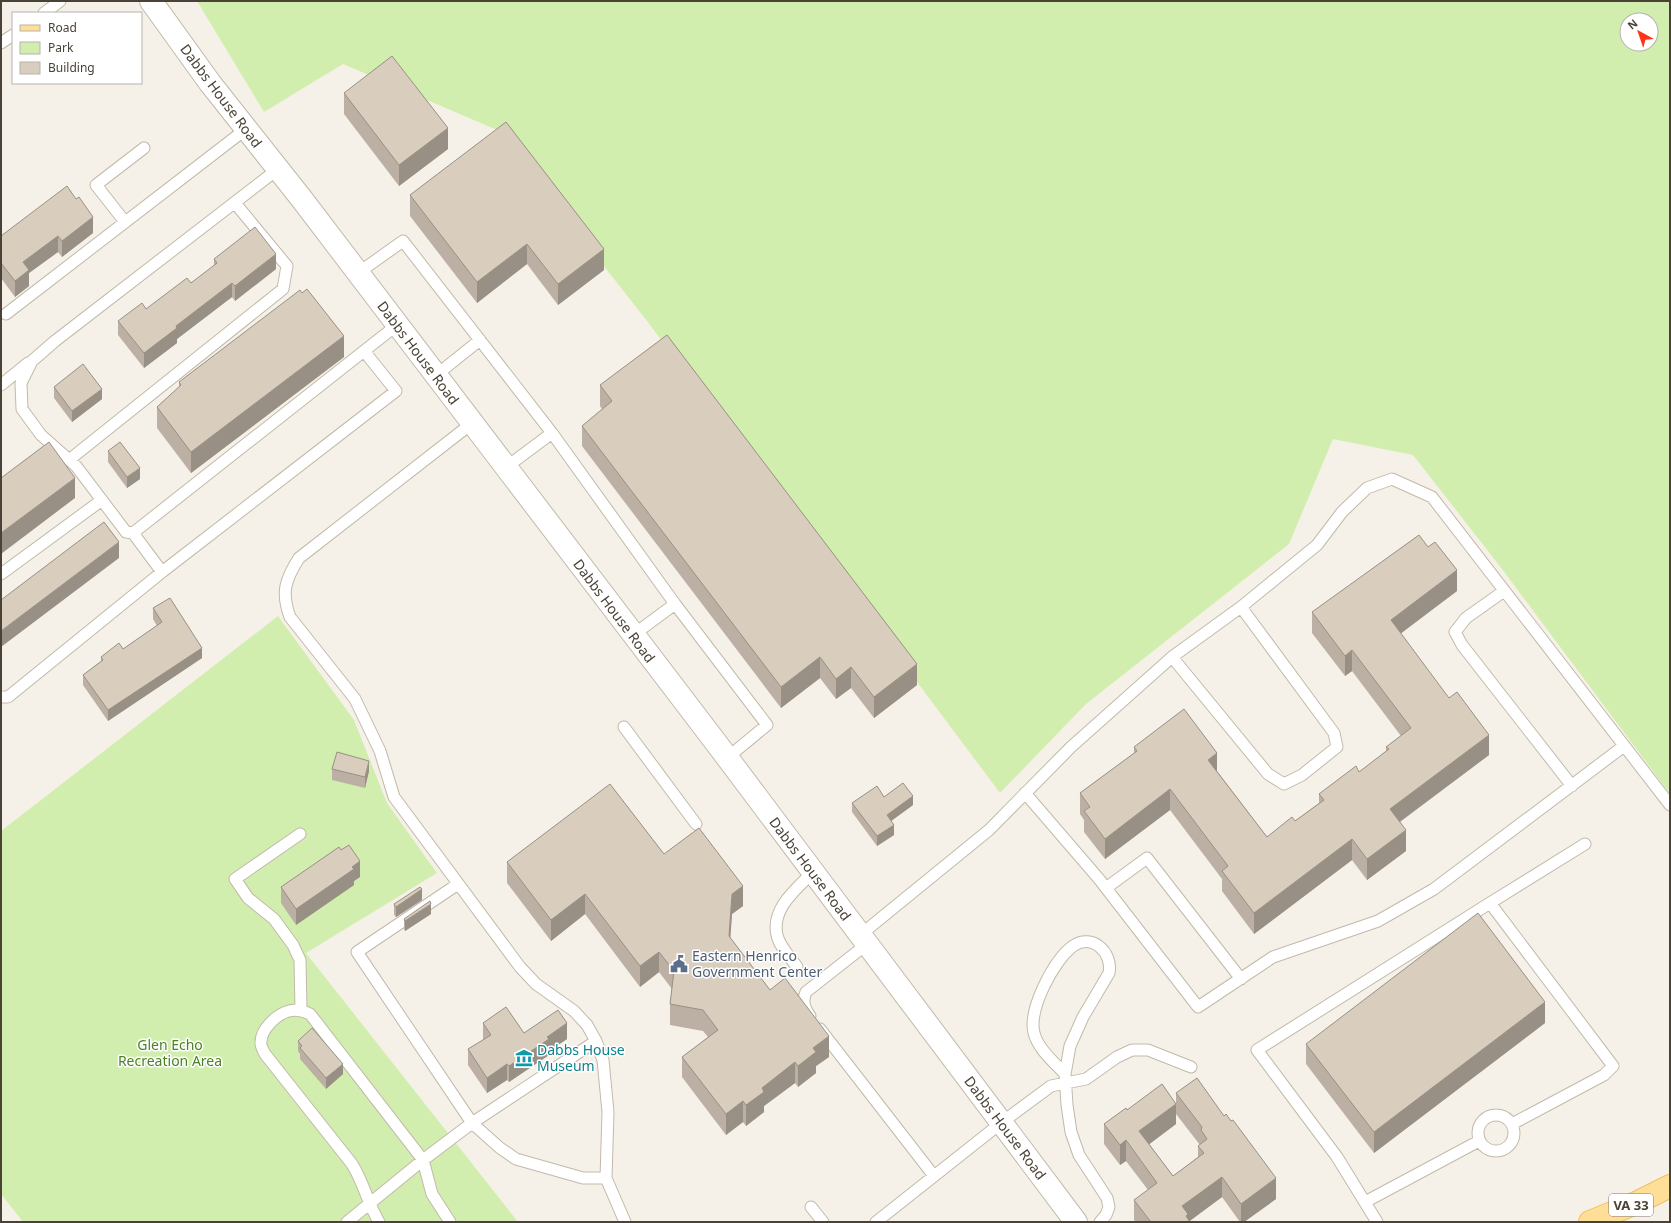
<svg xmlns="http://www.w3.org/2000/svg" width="1671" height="1223" viewBox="0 0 1671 1223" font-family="'Noto Sans',sans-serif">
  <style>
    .green { fill: #d2eeae; fill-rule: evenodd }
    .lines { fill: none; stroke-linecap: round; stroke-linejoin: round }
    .service-casing { stroke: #c2b9aa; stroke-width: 13 }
    .tertiary-casing { stroke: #c2b9aa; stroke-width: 24 }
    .primary-casing { stroke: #efc05d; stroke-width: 24 }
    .service { stroke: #fff; stroke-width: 11 }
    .tertiary { stroke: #fff; stroke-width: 22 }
    .primary { stroke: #ffdf98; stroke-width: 22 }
    .wall { fill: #bbb0a3 }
    .shaded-wall { fill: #989084 }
    .building { fill: #d9cdbd; stroke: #989084 }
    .labels { text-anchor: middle; stroke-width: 3; stroke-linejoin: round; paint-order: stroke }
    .shield { fill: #fff; stroke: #807b72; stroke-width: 1 }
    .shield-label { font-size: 13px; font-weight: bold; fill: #4a4236 }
    .street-label { font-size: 14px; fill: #4a4236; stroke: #fff }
    .service-label { font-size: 14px; fill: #4e5e75; stroke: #fff; text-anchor: start }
    .park-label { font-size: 14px; fill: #498322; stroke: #fff }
    .culture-label { font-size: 14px; fill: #0d838f; stroke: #fff; text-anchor: start }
  </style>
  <rect width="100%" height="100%" fill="#f6f1e8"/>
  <path class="green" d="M 197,1 L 1670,1 L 1670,794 L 1502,569 L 1413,455 L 1333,439 L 1289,544 L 1086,704 L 1000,793 L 647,321 L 497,130 L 343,64 L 264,112 ZM 1627,20 L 1651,20 L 1651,44 L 1627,44 Z
    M 278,616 L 354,720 L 387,803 L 437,873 L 306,953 L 518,1222 L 23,1222 L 1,1194 L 1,831 Z"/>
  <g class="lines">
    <g class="service-casing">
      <path id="service" d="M 44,13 L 60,1
        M 1,43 L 13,35
        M 278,169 L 55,341 L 32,361 L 21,383 L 22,409 L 41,435 L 76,466 L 126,532 L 133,533 L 397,325
        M 125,222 L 96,185 L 144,148
        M 358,273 L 403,241 L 552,433
        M 6,314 L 246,129
        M 435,376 L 480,340
        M 1,385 L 28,363
        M 471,424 L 299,558 C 285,580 281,593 290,617 L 355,699 L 380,751 L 394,797 L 520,967 L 536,984 L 574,1011 L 587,1025 L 596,1041 L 603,1060 L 608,1112 L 606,1178 L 625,1222
        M 69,460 L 283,289 L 287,266 L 235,203
        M 505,468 L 552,433 L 675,604 L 767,725 L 727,758
        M 133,533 L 162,572 L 396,391 L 364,351
        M 1,574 L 102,500
        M 1504,591 L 1466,618 L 1455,632 L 1462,645 L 1572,786
        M 633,635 L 675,604
        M 1172,657 L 1268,774 L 1284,784 L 1302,775 L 1337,747 L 1334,733 L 1241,607
        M 1,697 L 8,697 L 162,572
        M 624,727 L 696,824
        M 1025,793 L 1099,879 L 1198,1007 L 1273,957 L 1378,921 L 1434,889 L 1624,746
        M 300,834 L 235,879 L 248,898 L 274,919 L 293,945 L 300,960 L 301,1010
        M 1106,888 L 1147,858 L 1241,979
        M 1490,903 L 1585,844
        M 859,936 L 989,830 L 1071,747 L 1172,657 L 1241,607 L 1317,545 L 1342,512 L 1367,488 L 1392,479 L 1432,497 L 1670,805
        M 797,967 C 791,958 779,946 777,935 C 771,909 796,889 812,873
        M 810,1016 C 804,1008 802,1001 806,992 L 867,944
        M 820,1029 L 934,1176
        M 596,1041 L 472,1123 L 500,1148 L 516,1159 L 583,1178 L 606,1178
        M 1065,1074 C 1054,1062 1038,1049 1034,1033 C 1028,1009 1054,960 1073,946 C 1092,933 1113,952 1109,973 L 1083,1017 L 1070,1046 L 1065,1074 L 1067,1105 L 1071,1132 L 1079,1155 L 1107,1198 L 1109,1207 L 1106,1215 L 1100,1222
        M1478 1133a18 18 0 1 1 36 0a18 18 0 1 1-36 0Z
        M 1365,1202 L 1479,1141
        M 811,1207 L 823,1222
        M 347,1222 L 423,1160 L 472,1123 L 357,952 L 458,884
        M 379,1222 C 367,1202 364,1183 352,1164 L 265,1054 C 263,1050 260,1045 261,1042 C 261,1029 277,1014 289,1011 C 297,1009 303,1011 310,1014 L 423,1160 L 432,1194 L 450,1222
        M 876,1222 L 1001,1123 L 1051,1086 L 1086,1079 L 1117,1057 L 1132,1050 L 1148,1050 L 1191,1067
        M 1377,1222 L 1337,1157 L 1257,1050 L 1490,903 L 1613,1066 L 1604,1075 L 1512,1124"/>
    </g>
    <g class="tertiary-casing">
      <path id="tertiary" d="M 151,1 L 210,83 L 301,198 L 717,744 L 1076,1222"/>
    </g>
    <g class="primary-casing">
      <path id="primary" d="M 1590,1222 L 1636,1203 L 1670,1186"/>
    </g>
    <use href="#service" class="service"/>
    <use href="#tertiary" class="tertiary"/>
    <use href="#primary" class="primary"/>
  </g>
  <path class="wall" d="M 344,93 L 448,149 L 399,186 L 344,114 Z
    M 410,195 L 604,270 L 558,305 L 527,264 L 477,303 L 410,216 Z
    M 93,233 L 62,257 L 58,252 L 29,273 L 29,286 L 15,297 L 1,278 L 1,236 Z
    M 214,259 L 276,269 L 235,301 L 232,297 L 177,339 L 177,343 L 144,368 L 118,335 L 118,321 L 146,309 L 191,283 L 214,266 Z
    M 302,293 L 344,357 L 191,473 L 157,428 L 157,407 L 179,387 L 179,382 Z
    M 600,385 L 917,685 L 874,718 L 851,688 L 836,699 L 820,678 L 781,708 L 582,446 L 582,426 L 602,409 L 600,406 Z
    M 54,387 L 102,399 L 72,422 L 54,398 Z
    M 108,451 L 140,479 L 127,488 L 108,462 Z
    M 1457,591 L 1400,633 L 1489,755 L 1400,822 L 1406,851 L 1367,880 L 1352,860 L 1254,934 L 1222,891 L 1222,879 L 1170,810 L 1105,859 L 1084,832 L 1084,820 L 1080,814 L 1080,793 L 1134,753 L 1134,747 L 1217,771 L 1267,837 L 1295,821 L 1319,803 L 1319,794 L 1359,772 L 1386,751 L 1386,747 L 1401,736 L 1352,671 L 1345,676 L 1312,633 L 1312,612 Z
    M 153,608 L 202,658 L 108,721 L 83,685 L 83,675 L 101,661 L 101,657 L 123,649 L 157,626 L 153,619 Z
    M 332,769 L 369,771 L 365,788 L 332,780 Z
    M 884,797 L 913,805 L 891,821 L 894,835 L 877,846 L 852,812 L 852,803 Z
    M 664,854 L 743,906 L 732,914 L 730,938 L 770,990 L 829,1057 L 816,1066 L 816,1073 L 798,1087 L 795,1083 L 764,1106 L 764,1112 L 746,1126 L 743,1122 L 726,1135 L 682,1077 L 682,1057 L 708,1037 L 703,1031 L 670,1025 L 670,1004 L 672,989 L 659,972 L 640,987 L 585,914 L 551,941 L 507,883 L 507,862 Z
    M 360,877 L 354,881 L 354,885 L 296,925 L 281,903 L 281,887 Z
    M 422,900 L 396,917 L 394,915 L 394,904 Z
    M 431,914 L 405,931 L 404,929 L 404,919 Z
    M 483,1023 L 524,1033 L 567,1039 L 549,1051 L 549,1055 L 509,1082 L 507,1080 L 487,1093 L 468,1065 L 468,1049 L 483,1040 Z
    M 1545,1023 L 1374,1153 L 1306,1064 L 1306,1044 Z
    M 298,1041 L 343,1074 L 326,1089 L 300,1059 L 300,1054 L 298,1051 Z
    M 1176,1093 L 1276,1199 L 1244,1222 L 1240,1222 L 1222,1197 L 1190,1221 L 1190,1222 L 1136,1222 L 1134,1220 L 1134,1200 L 1148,1190 L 1126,1161 L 1120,1165 L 1104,1144 L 1104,1124 L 1127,1110 L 1176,1124 L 1149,1144 L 1173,1176 L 1198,1157 L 1198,1146 L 1200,1145 L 1176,1114 Z"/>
  <path class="shaded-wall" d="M 448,128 L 448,149 L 399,186 L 399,165 Z
    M 93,217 L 93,233 L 62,257 L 62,241 Z
    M 58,236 L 58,252 L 29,273 L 29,286 L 15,297 L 15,281 L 23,262 Z
    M 527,244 L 527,264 L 477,303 L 477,282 Z
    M 604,249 L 604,270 L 558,305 L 558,284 Z
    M 276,254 L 276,269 L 235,301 L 235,286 Z
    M 232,283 L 232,297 L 177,339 L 177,343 L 144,368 L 144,353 L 176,326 Z
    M 344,336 L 344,357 L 191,473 L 191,452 Z
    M 102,389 L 102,399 L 72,422 L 72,411 Z
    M 140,468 L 140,479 L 127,488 L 127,477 Z
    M 75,478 L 75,498 L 1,554 L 1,533 Z
    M 119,542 L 119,558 L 1,647 L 1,631 Z
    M 1457,570 L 1457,591 L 1391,641 L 1391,620 Z
    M 202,648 L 202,658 L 108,721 L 108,710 Z
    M 1352,650 L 1352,671 L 1345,676 L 1345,656 Z
    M 820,657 L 820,678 L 781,708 L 781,687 Z
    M 917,664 L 917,685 L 874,718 L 874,697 Z
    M 851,667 L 851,688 L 836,699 L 836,679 Z
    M 1489,735 L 1489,755 L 1390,829 L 1390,809 Z
    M 1217,753 L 1217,774 L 1208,760 Z
    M 369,761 L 369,771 L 365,788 L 365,777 Z
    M 1170,789 L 1170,810 L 1105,859 L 1105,839 Z
    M 913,796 L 913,805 L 887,824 L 887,815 Z
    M 894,825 L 894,835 L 877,846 L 877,836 Z
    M 1406,830 L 1406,851 L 1367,880 L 1367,859 Z
    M 1352,839 L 1352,860 L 1254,934 L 1254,913 Z
    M 360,861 L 360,877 L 354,881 L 354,885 L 296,925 L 296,909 Z
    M 743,886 L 743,906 L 732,914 L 729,957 L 729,936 L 732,894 Z
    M 422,889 L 422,900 L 396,917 L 396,907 Z
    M 585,894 L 585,914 L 551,941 L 551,920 Z
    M 431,904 L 431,914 L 405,931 L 405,921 Z
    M 659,952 L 659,972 L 640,987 L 640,966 Z
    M 1545,1002 L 1545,1023 L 1374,1153 L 1374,1132 Z
    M 567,1023 L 567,1039 L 549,1051 L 549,1055 L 509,1082 L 509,1066 L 547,1037 Z
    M 829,1036 L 829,1057 L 816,1066 L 816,1073 L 798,1087 L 798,1066 L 813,1048 Z
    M 795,1062 L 795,1083 L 764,1106 L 764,1112 L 746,1126 L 746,1105 L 762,1088 Z
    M 343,1064 L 343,1074 L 326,1089 L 326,1078 Z
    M 507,1064 L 507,1080 L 487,1093 L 487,1078 Z
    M 743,1101 L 743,1122 L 726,1135 L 726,1114 Z
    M 1176,1104 L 1176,1124 L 1139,1152 L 1139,1131 Z
    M 1126,1140 L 1126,1161 L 1120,1165 L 1120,1145 Z
    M 1222,1177 L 1222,1197 L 1188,1222 L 1182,1206 Z
    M 1276,1178 L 1276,1199 L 1244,1222 L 1241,1222 L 1241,1204 Z"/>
  <path class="building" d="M 392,56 L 448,128 L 399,165 L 344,93 Z
    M 506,122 L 604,249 L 558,284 L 527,244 L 477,282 L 410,195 Z
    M 67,186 L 76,199 L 79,197 L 93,217 L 62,241 L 58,236 L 23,262 L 29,270 L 15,281 L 1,263 L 1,236 Z
    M 255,227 L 276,254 L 235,286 L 232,283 L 176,326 L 177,328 L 144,353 L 118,321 L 142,303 L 146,309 L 187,278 L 191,283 L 217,263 L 214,259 Z
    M 307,289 L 344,336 L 191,452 L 157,407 L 181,385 L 179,382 L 300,290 L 302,293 Z
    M 667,335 L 917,664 L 874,697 L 851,667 L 836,679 L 820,657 L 781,687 L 582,426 L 612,401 L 600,385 Z
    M 83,364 L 102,389 L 72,411 L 54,387 Z
    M 49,442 L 75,478 L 1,533 L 1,478 Z
    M 120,442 L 140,468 L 127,477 L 108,451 Z
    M 104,522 L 119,542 L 1,631 L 1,600 Z
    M 1419,535 L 1428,547 L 1435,542 L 1457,570 L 1391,620 L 1449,698 L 1457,692 L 1489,735 L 1390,809 L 1406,830 L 1367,859 L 1352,839 L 1254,913 L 1222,871 L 1228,866 L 1170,789 L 1105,839 L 1084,811 L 1090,807 L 1080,793 L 1137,751 L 1134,747 L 1184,709 L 1217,753 L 1208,760 L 1267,837 L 1292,817 L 1295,821 L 1324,800 L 1319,794 L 1356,766 L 1359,772 L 1389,749 L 1386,747 L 1411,728 L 1352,650 L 1345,656 L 1312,612 Z
    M 170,598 L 202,648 L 108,710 L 83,675 L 103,660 L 101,657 L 119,643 L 123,649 L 162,622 L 153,608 Z
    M 337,752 L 369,761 L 365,777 L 332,769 Z
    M 903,783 L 913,796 L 887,815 L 894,825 L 877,836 L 852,803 L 877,786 L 884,797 Z
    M 610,784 L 664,854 L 699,828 L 743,886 L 732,894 L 729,936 L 770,990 L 785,978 L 829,1036 L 813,1048 L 816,1052 L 798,1066 L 795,1062 L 762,1088 L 764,1092 L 746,1105 L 743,1101 L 726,1114 L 682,1057 L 718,1030 L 703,1010 L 670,1004 L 674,971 L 659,952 L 640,966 L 585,894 L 551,920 L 507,862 Z
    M 349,845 L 360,861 L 352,867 L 354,869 L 296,909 L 281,887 L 339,847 L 341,850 Z
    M 420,887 L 422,889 L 396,907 L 394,904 Z
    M 430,901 L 431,904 L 405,921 L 404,919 Z
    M 1478,913 L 1545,1002 L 1374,1132 L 1306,1044 Z
    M 506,1007 L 524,1033 L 558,1010 L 567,1023 L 547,1037 L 549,1039 L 509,1066 L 507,1064 L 487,1078 L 468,1049 L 491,1035 L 483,1023 Z
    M 312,1028 L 343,1064 L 326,1078 L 300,1048 L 302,1046 L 298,1041 Z
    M 1197,1078 L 1224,1116 L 1226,1114 L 1231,1121 L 1233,1120 L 1276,1178 L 1241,1204 L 1222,1177 L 1182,1206 L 1188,1214 L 1186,1216 L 1190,1222 L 1151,1222 L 1134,1200 L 1157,1183 L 1126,1140 L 1120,1145 L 1104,1124 L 1126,1108 L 1127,1110 L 1162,1084 L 1176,1104 L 1139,1131 L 1173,1176 L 1204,1153 L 1198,1146 L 1207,1139 L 1201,1130 L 1202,1127 L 1176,1093 Z"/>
  <defs>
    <g id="civic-bare" transform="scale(1.38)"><path d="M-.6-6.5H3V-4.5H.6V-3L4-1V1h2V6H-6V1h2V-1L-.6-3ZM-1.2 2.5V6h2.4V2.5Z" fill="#5c6f8a" stroke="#fff" stroke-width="2.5" paint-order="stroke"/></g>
    <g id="museum-bare" transform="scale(1.38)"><path d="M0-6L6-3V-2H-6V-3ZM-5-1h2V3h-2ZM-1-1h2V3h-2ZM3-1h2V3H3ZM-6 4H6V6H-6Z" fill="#0f9aa8" stroke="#fff" stroke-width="2.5" paint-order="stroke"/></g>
  </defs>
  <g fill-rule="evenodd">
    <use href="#civic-bare" x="679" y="964"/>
    <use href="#museum-bare" x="524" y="1058"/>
  </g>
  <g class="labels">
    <rect class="shield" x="1609" y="1194" width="44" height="22" rx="3"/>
    <g class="shield-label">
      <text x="1631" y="1210">VA 33</text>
    </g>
    <g class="street-label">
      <text transform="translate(221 96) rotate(53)" y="5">Dabbs House Road</text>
      <text transform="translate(418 353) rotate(53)" y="5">Dabbs House Road</text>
      <text transform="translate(614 611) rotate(53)" y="5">Dabbs House Road</text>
      <text transform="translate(810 869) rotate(53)" y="5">Dabbs House Road</text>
      <text transform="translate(1005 1128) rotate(53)" y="5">Dabbs House Road</text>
    </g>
    <g class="service-label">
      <text x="692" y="961">Eastern Henrico<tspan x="692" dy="16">Government Center</tspan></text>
    </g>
    <g class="park-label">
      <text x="170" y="1050">Glen Echo<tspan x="170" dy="16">Recreation Area</tspan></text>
    </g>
    <g class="culture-label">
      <text x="537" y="1055">Dabbs House<tspan x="537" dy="16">Museum</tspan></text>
    </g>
  </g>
  <rect width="1671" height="1223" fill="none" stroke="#4a4236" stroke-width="4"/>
  <rect x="12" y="12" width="130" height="72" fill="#ffffff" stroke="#b7b3af"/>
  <rect x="20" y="25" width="20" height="6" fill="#ffdf98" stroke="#b7b3af"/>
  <text x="48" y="32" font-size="12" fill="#4a4236">Road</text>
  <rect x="20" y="42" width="20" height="12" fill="#d2eeae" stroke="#b7b3af"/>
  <text x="48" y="52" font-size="12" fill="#4a4236">Park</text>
  <rect x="20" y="62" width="20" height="12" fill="#d9cdbd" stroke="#b7b3af"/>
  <text x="48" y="72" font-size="12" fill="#4a4236">Building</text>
  <g transform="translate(1639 32) rotate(320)"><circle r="19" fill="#ffffff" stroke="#b7b3af"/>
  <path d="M0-3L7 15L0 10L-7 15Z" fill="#ff3316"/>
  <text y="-6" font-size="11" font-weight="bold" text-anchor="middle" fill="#4a4236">N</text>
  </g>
</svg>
